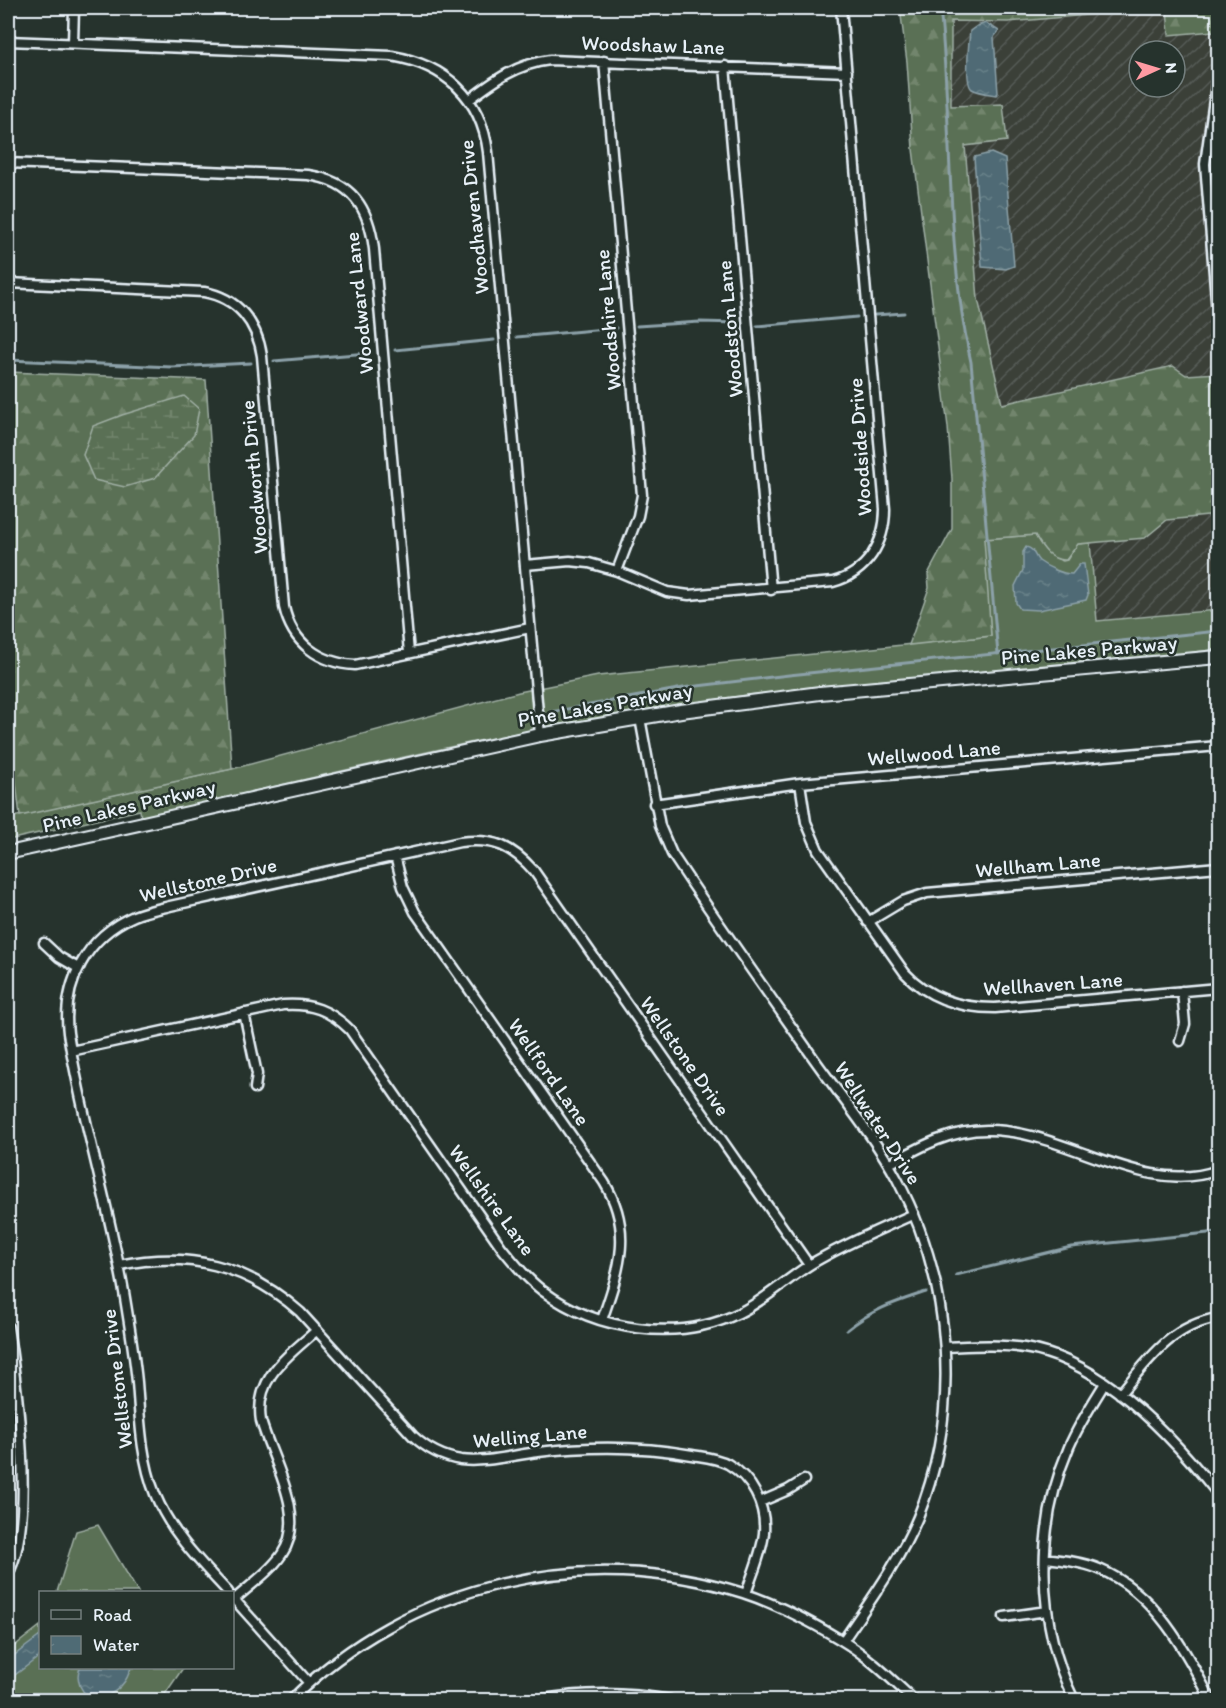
<svg xmlns="http://www.w3.org/2000/svg" width="1226" height="1708" viewBox="0 0 1226 1708" font-family="Itim,sans-serif">
  <style>
    .industrial { fill: url(#industrial-furrows); fill-rule: evenodd }
    .grass { fill: #5a7054; stroke: #a1b0a6; stroke-width: 1.5 }
    .forest { fill: url(#forest-firs); stroke: #a1b0a6; stroke-width: 1.5 }
    .wetland { fill: url(#wetland-marsh); stroke: #a1b0a6; stroke-width: 1.5 }
    .water { fill: url(#water-ripples); stroke: #8ca1a9; stroke-width: 1.5 }
    .lines { fill: none; stroke-linecap: round; stroke-linejoin: round }
    .stream { stroke: #8ca1a9; stroke-width: 3 }
    .street-casing { stroke: #e8f1f8; stroke-width: 13 }
    .secondary-casing { stroke: #e8f1f8; stroke-width: 16 }
    .street { stroke: #26332d; stroke-width: 8 }
    .secondary { stroke: #26332d; stroke-width: 12 }
    .labels { text-anchor: middle; stroke-width: 5; stroke-linejoin: round; paint-order: stroke }
    .street-label { font-size: 21px; fill: #e8f1f8; stroke: #26332d }
  </style>
  <defs>
    <pattern id="industrial-furrows" width="10" height="10" patternUnits="userSpaceOnUse" patternTransform="scale(1.5)"><rect width="10" height="10" fill="#3a3f38"/><path d="M-1 1l2-2M0 10L10 0M9 11l2-2" fill="none" stroke="#565b56"/></pattern>
    <pattern id="forest-firs" width="22" height="20" patternUnits="userSpaceOnUse" patternTransform="scale(1.5)"><rect width="22" height="20" fill="#5a7054"/><path d="M5 1l3.5 6h-7zM16 11l3.5 6h-7z" fill="#72856d"/></pattern>
    <pattern id="wetland-marsh" width="20" height="14" patternUnits="userSpaceOnUse" patternTransform="scale(1.5)"><rect width="20" height="14" fill="#5a7054"/><path d="M1 5h8M5 5V1M11 12h8M15 12V8" fill="none" stroke="#72856d"/></pattern>
    <pattern id="water-ripples" width="26" height="14" patternUnits="userSpaceOnUse" patternTransform="scale(1.5)"><rect width="26" height="14" fill="#4f6b75"/><path d="M2 4q2-2 4 0t4 0M15 11q2-2 4 0t4 0" fill="none" stroke="#688189"/></pattern>
  </defs>
  <rect width="100%" height="100%" fill="#26332d"/>
  <filter id="ink" filterUnits="userSpaceOnUse"><feTurbulence type="fractalNoise" baseFrequency=".0167" numOctaves="2"/><feDisplacementMap in="SourceGraphic" scale="12" xChannelSelector="R" yChannelSelector="G"/><feConvolveMatrix kernelMatrix="1 2 1 2 8 2 1 2 1" color-interpolation-filters="sRGB"/></filter>
  <g filter="url(#ink)">
    <path class="industrial" d="M 1167,8 L 1169,35 L 1213,31 L 1218,8 L 1218,373 L 1186,375 L 1173,366 L 1002,404 L 978,299 L 965,145 L 1003,104 L 951,106 L 951,21 L 1008,22 ZM 1139,51 L 1175,51 L 1175,87 L 1139,87 Z
      M 1218,515 L 1218,610 L 1097,621 L 1090,543 L 1145,538 L 1167,520 Z"/>
    <path class="grass" d="M 1035,535 C 1042,548 1048,556 1063,561 L 1067,560 L 1077,544 L 1090,543 L 1097,621 L 1218,610 L 1218,649 C 1159,658 1099,662 1038,667 C 927,677 816,685 705,701 C 515,727 328,775 141,817 L 140,810 L 8,840 L 8,818 L 232,769 L 519,692 L 598,676 L 991,636 L 983,539 Z
      M 98,1525 L 138,1592 L 57,1592 L 76,1531 Z
      M 40,1626 L 40,1668 L 183,1668 L 161,1700 L 8,1700 L 8,1651 Z"/>
    <path class="forest" d="M 900,8 L 1165,8 L 1008,22 L 951,21 L 951,106 L 1003,104 L 1007,141 L 965,146 L 978,299 L 1002,404 L 1173,366 L 1186,375 L 1218,373 L 1218,515 L 1167,520 L 1145,538 L 1078,544 L 1066,560 C 1050,561 1042,547 1035,535 L 984,539 L 991,636 L 909,645 L 929,588 L 928,574 L 952,529 L 952,479 L 948,427 L 913,149 L 907,62 Z
      M 1167,8 L 1217,8 L 1214,31 L 1169,35 Z
      M 8,372 L 206,380 L 232,769 L 20,816 L 8,717 Z"/>
    <path class="wetland" d="M 184,396 L 199,409 L 194,435 L 155,478 L 125,487 L 94,480 L 83,455 L 93,426 L 122,415 Z"/>
    <path class="water" d="M 986,23 L 999,31 L 994,37 L 998,93 L 996,95 C 990,94 977,92 972,89 C 964,84 969,41 970,31 L 977,26 Z
      M 991,153 L 1005,159 L 1014,266 L 1006,269 L 982,267 L 974,157 Z
      M 1026,547 C 1035,549 1033,555 1039,561 C 1047,567 1062,574 1072,574 L 1080,564 L 1084,564 L 1088,595 L 1086,600 L 1039,610 L 1020,609 L 1016,603 L 1015,586 L 1023,570 L 1023,552 Z
      M 40,1636 L 40,1656 L 15,1675 L 8,1700 L 8,1660 Z
      M 80,1668 L 131,1668 C 129,1672 128,1677 125,1681 C 115,1696 90,1708 80,1686 C 78,1679 77,1674 80,1668 Z"/>
    <g class="lines">
      <path class="stream" d="M 940,8 C 953,125 945,246 971,362 L 998,654
        M 875,315 L 904,313
        M 637,326 L 700,322 L 738,323
        M 757,326 L 857,317
        M 517,337 L 616,328
        M 395,350 L 494,340
        M 8,360 L 172,367 L 251,363
        M 274,361 L 368,353
        M 551,712 L 689,687 L 789,675 L 1218,631
        M 956,1275 L 1071,1247 L 1218,1232
        M 847,1330 C 872,1309 896,1302 926,1292"/>
      <g class="street-casing">
        <path id="street" d="M 8,41 L 392,56 C 445,65 481,97 488,152 L 540,735
          M 73,43 L 74,8
          M 604,61 L 642,495 L 638,516 L 617,571
          M 725,66 L 771,590
          M 1218,71 L 1205,164 L 1218,323
          M 469,100 C 495,80 517,64 550,60 L 847,72
          M 8,163 L 308,175 C 352,181 369,208 374,249 L 409,653
          M 8,283 L 204,292 C 238,298 257,323 262,356 L 284,607 C 292,643 319,663 355,665 L 530,628
          M 525,565 L 570,561 L 589,563 L 617,571 L 667,592 L 689,595 L 833,582 C 867,573 885,543 885,509 L 841,8
          M 640,718 L 660,826 L 672,854 L 690,881 C 730,940 771,998 812,1056 C 840,1096 874,1136 897,1179 C 952,1282 962,1409 918,1517 C 899,1562 870,1601 843,1641
          M 800,783 L 806,822 L 818,850 L 905,973 C 929,999 961,1008 995,1008 L 1218,988
          M 654,804 L 800,783 L 1218,746
          M 395,856 L 403,887 L 415,912 L 604,1182 C 634,1231 619,1270 602,1320
          M 868,922 L 903,901 L 927,893 L 1218,867
          M 44,943 L 59,957 L 78,968
          M 244,1013 L 257,1074 L 255,1088
          M 1180,1041 L 1185,1024 L 1182,991
          M 71,1051 L 283,1005 C 311,1003 330,1010 350,1030 L 502,1248 C 515,1264 527,1279 543,1291 C 597,1331 678,1343 739,1313 C 765,1300 787,1279 811,1264 C 844,1244 879,1230 914,1214
          M 889,1164 C 920,1147 950,1130 987,1130 C 1064,1129 1143,1198 1218,1170
          M 119,1265 C 188,1251 246,1264 300,1312 L 413,1436 C 427,1449 442,1457 461,1460 C 487,1463 512,1455 538,1452 C 589,1446 642,1446 692,1455 C 704,1457 717,1458 728,1464 C 752,1478 766,1505 764,1533 C 762,1553 752,1574 746,1594
          M 8,1327 C 17,1386 36,1523 8,1574
          M 945,1347 C 971,1346 998,1344 1024,1348 C 1100,1359 1172,1436 1218,1494
          M 1120,1394 C 1148,1360 1172,1325 1218,1318
          M 760,1502 L 788,1490 L 804,1480
          M 1045,1558 C 1063,1560 1082,1562 1099,1569 C 1155,1592 1185,1650 1211,1700
          M 228,1592 C 200,1562 171,1533 155,1494 C 141,1459 140,1420 137,1382 C 134,1352 129,1322 124,1292 C 109,1205 82,1120 68,1033 C 62,983 87,936 134,916 C 146,911 158,909 170,906 L 460,842 C 494,838 512,846 534,871 L 809,1265
          M 232,1597 L 309,1683
          M 235,1599 C 250,1585 270,1572 282,1554 C 308,1516 272,1460 261,1421 C 254,1378 288,1356 317,1330
          M 1004,1617 L 1047,1611
          M 291,1700 C 409,1582 585,1543 743,1593 C 777,1604 811,1622 841,1640 C 868,1656 891,1679 914,1700
          M 538,1700 C 582,1692 626,1692 670,1700
          M 1074,1700 C 1036,1622 1035,1527 1069,1447 C 1079,1424 1092,1404 1105,1383"/>
      </g>
      <g class="secondary-casing">
        <path id="secondary" d="M 8,853 L 540,735 L 681,711 L 820,693 L 1218,657"/>
      </g>
      <use href="#street" class="street"/>
      <use href="#secondary" class="secondary"/>
    </g>
  </g>
  <g class="labels">
    <g class="street-label">
      <text transform="translate(653 45) rotate(2)" y="7">Woodshaw Lane</text>
      <text transform="translate(474 217) rotate(-96)" y="7">Woodhaven Drive</text>
      <text transform="translate(359 303) rotate(-96)" y="7">Woodward Lane</text>
      <text transform="translate(608 320) rotate(-95)" y="7">Woodshire Lane</text>
      <text transform="translate(730 329) rotate(-95)" y="7">Woodston Lane</text>
      <text transform="translate(860 447) rotate(-94)" y="7">Woodside Drive</text>
      <text transform="translate(254 477) rotate(-95)" y="7">Woodworth Drive</text>
      <text transform="translate(1089 650) rotate(-5)" y="7">Pine Lakes Parkway</text>
      <text transform="translate(605 705) rotate(-10)" y="7">Pine Lakes Parkway</text>
      <text transform="translate(934 753) rotate(-5)" y="7">Wellwood Lane</text>
      <text transform="translate(129 806) rotate(-13)" y="7">Pine Lakes Parkway</text>
      <text transform="translate(1038 865) rotate(-5)" y="7">Wellham Lane</text>
      <text transform="translate(208 880) rotate(-13)" y="7">Wellstone Drive</text>
      <text transform="translate(1053 984) rotate(-4)" y="7">Wellhaven Lane</text>
      <text transform="translate(685 1056) rotate(55)" y="7">Wellstone Drive</text>
      <text transform="translate(549 1072) rotate(55)" y="7">Wellford Lane</text>
      <text transform="translate(878 1123) rotate(57)" y="7">Wellwater Drive</text>
      <text transform="translate(492 1200) rotate(54)" y="7">Wellshire Lane</text>
      <text transform="translate(117 1379) rotate(-97)" y="7">Wellstone Drive</text>
      <text transform="translate(530 1436) rotate(-5)" y="7">Welling Lane</text>
    </g>
  </g>
  <rect width="1226" height="1708" fill="none" stroke="#26332d" stroke-width="30"/>
  <rect x="15" y="15" width="1196" height="1678" fill="none" stroke="#e8f1f8" stroke-width="2" filter="url(#ink)"/>
  <rect x="39" y="1591" width="195" height="78" fill="#26332d" stroke="#747f7e" stroke-width="1.5"/>
  <rect x="51" y="1610" width="30" height="9" fill="#26332d" stroke="#747f7e" stroke-width="1.5"/>
  <text x="93" y="1621" font-size="18" fill="#e8f1f8">Road</text>
  <rect x="51" y="1636" width="30" height="18" fill="url(#water-ripples)" stroke="#747f7e" stroke-width="1.5"/>
  <text x="93" y="1651" font-size="18" fill="#e8f1f8">Water</text>
  <g transform="translate(1157 69) rotate(86)"><circle r="28" fill="#26332d" stroke="#747f7e" stroke-width="1.5"/>
  <path d="M0-4.5L10 22L0 15L-10 22Z" fill="#ff9aa2"/>
  <text y="-9" font-size="16" font-weight="bold" text-anchor="middle" fill="#e8f1f8">N</text>
  </g>
</svg>
